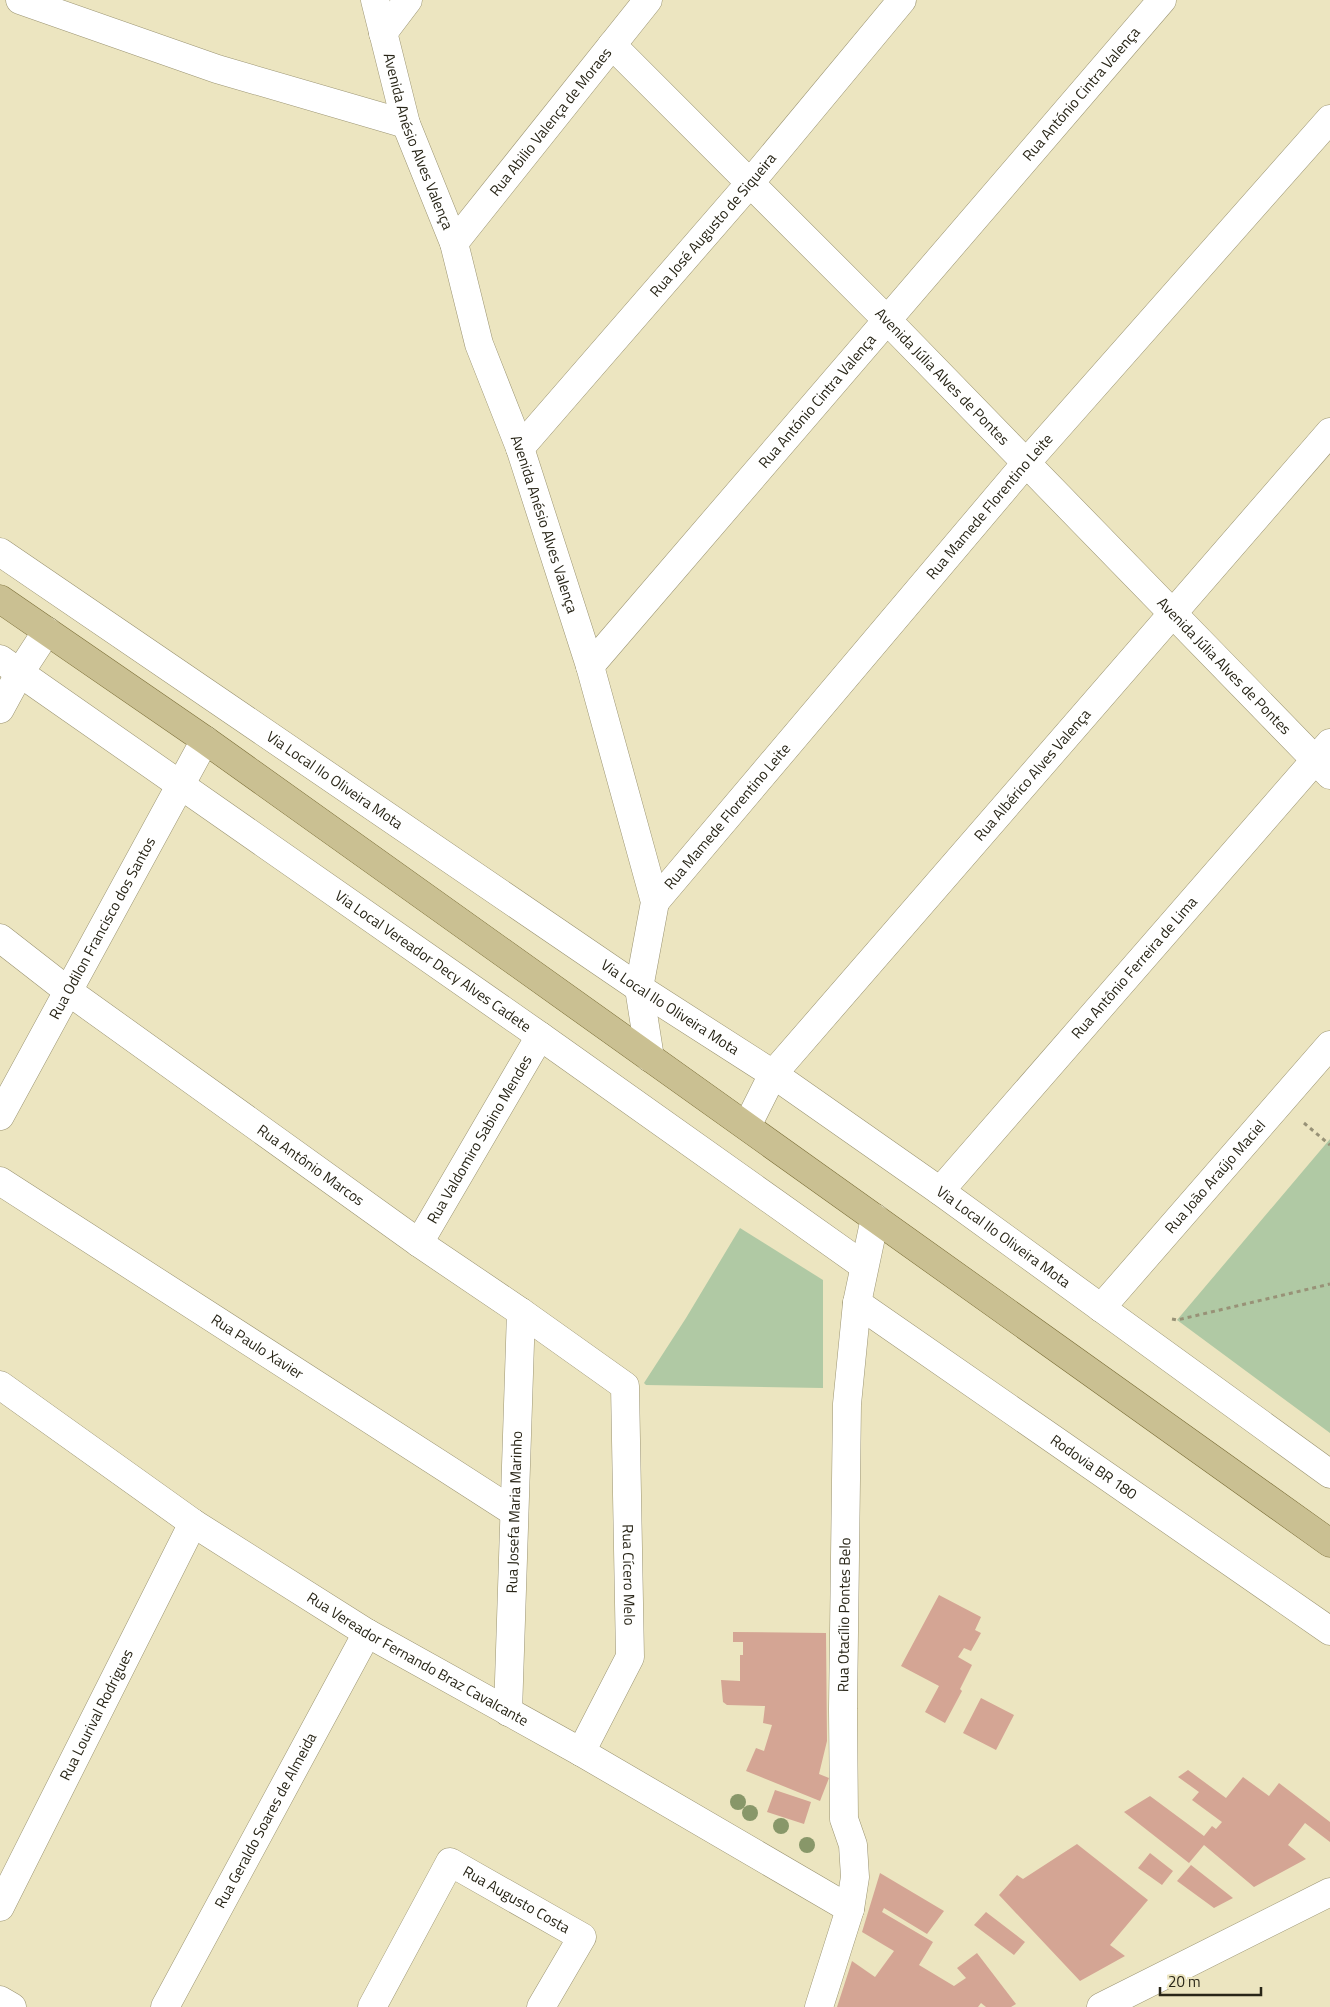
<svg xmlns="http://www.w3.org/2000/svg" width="1330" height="2007" viewBox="0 0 1330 2007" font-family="'Titillium Web',sans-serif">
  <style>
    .green { fill: #b0c9a4 }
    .building { fill: #d4a594 }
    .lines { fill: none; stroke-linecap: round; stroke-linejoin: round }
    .street-casing { stroke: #9b9472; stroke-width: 29 }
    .secondary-casing { stroke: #9b9472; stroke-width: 29 }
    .primary-casing { stroke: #7b6e38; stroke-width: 29 }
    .path { stroke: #989277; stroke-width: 3; stroke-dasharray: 4 4; stroke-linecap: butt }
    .street { stroke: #fff; stroke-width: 28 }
    .secondary { stroke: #fff; stroke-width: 28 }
    .primary { stroke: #cac092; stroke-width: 28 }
    .tree { fill: #889769 }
    .labels { text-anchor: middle; stroke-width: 5; stroke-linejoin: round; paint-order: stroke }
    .street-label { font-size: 15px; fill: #282517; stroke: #ece5c0 }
  </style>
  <rect width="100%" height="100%" fill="#ece5c0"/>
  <path class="green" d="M 1330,1139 L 1330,1433 L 1177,1320 Z
    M 740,1228 L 823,1280 L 823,1388 L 646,1385 L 644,1383 L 686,1318 Z"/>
  <path class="building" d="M 939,1595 L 981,1617 L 975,1630 L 981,1633 L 971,1651 L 964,1648 L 958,1657 L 972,1665 L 960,1689 L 962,1691 L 945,1723 L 925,1712 L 939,1686 L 901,1666 Z
    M 733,1632 L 826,1633 L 827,1741 L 819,1774 L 829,1778 L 820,1801 L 746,1771 L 756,1748 L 764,1751 L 772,1725 L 763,1723 L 765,1706 L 727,1705 L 723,1702 L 721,1680 L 740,1681 L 740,1655 L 743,1655 L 743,1642 L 733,1642 Z
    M 981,1698 L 1014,1715 L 996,1750 L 963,1733 Z
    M 1188,1770 L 1226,1798 L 1243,1777 L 1269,1796 L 1279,1783 L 1330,1822 L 1330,1842 L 1305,1823 L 1288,1845 L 1306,1859 L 1254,1887 L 1204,1845 L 1189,1863 L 1124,1812 L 1150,1796 L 1204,1836 L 1212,1826 L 1216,1829 L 1222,1822 L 1192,1800 L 1199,1792 L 1178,1777 Z
    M 775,1790 L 811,1802 L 804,1824 L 767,1812 Z
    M 1077,1844 L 1148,1900 L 1110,1945 L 1125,1956 L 1080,1981 L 999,1895 L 1017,1875 L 1023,1879 Z
    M 1150,1853 L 1173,1871 L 1162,1885 L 1138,1868 Z
    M 1191,1865 L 1233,1898 L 1214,1908 L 1177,1881 Z
    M 880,1873 L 944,1911 L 927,1934 L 884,1908 L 882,1912 L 933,1942 L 919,1965 L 954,1986 L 966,1978 L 957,1968 L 977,1953 L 1016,2004 L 1011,2007 L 986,2007 L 981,2003 L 978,2007 L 837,2007 L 852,1961 L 875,1977 L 894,1951 L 862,1932 Z
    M 986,1912 L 1025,1942 L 1014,1955 L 974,1925 Z"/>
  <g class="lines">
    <g class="street-casing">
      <g id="street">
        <path d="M 20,0 L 217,69 L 406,124"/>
        <path id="s1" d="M 375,0 L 406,124 L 454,243 L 479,344 L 520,448 L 590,666 L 655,902 L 639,988 L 650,1058"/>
        <path d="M 383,33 L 408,0"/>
        <path id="s2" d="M 612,45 L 887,320 L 1330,775"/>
        <path id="s3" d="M 454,243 L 648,0"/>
        <path id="s4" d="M 520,448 L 750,183 L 902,0"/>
        <path id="s5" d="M 0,552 L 639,988 L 773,1074 L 940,1191 L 1330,1474"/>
        <path id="s6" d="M 0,659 L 540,1036 L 864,1266"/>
        <path id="s7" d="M 590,666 L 1162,0"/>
        <path d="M 0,709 L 19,674 L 47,631"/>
        <path id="s8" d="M 655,902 L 1026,463 L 1330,119"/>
        <path id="s9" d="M 0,938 L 68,991 L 419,1243 L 521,1312 L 625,1386 L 630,1657 L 581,1752"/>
        <path id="s10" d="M 0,1116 L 205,740"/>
        <path id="s11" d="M 747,1126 L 773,1074 L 1330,432"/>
        <path id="s12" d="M 0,1181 L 514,1512"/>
        <path id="s13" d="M 940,1191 L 1330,743"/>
        <path id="s14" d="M 419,1243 L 540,1036"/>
        <path id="s15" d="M 857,1303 L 1330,1631"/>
        <path id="s16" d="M 1101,1308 L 1330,1045"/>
        <path id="s17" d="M 0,1385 L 193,1523 L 367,1633 L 581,1752 L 850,1909"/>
        <path id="s18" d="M 508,1712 L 521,1312"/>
        <path id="s19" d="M 0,1907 L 193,1523"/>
        <path d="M 0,2000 L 12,2007"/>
        <path id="s20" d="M 165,2007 L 367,1633"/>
        <path id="s21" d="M 372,2007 L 450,1862 L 582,1937 L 541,2007"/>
        <path id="s22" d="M 819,2007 L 850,1909 L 855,1877 L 853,1845 L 844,1819 L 843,1709 L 847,1404 L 857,1303 L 875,1218"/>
      </g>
    </g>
    <g class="secondary-casing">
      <path id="secondary" d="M 1101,2007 L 1330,1892"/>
    </g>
    <g class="primary-casing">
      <path id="primary" d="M 0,599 L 205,740 L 1330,1543"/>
    </g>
    <path class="path" d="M 1304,1123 L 1330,1145
      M 1172,1319 L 1177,1320 L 1330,1284"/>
    <use href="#street" class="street"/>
    <use href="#secondary" class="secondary"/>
    <use href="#primary" class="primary"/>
  </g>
  <g class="tree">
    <circle cx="738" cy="1802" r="8"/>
    <circle cx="750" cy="1813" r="8"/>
    <circle cx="781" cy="1826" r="8"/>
    <circle cx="807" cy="1845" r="8"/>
  </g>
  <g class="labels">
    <g class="street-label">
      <text dy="5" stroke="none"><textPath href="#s7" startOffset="754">Rua António Cintra Valença</textPath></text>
      <text dy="5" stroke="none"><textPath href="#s3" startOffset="155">Rua Abilio Valença de Moraes</textPath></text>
      <text dy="5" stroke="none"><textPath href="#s1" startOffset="148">Avenida Anésio Alves Valença</textPath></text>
      <text dy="5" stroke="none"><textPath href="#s4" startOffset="295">Rua José Augusto de Siqueira</textPath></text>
      <text dy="5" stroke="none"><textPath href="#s2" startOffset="468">Avenida Júlia Alves de Pontes</textPath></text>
      <text dy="5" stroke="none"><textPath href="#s7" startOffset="349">Rua António Cintra Valença</textPath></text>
      <text dy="5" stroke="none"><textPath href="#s8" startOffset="518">Rua Mamede Florentino Leite</textPath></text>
      <text dy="5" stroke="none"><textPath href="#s1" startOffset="552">Avenida Anésio Alves Valença</textPath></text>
      <text dy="5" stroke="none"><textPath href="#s2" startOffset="872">Avenida Júlia Alves de Pontes</textPath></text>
      <text dy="5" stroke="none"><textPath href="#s11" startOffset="454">Rua Albérico Alves Valença</textPath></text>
      <text dy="5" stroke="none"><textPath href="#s5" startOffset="405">Via Local Ilo Oliveira Mota</textPath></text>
      <text dy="5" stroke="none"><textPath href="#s8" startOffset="112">Rua Mamede Florentino Leite</textPath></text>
      <text dy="5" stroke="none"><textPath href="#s10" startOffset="214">Rua Odilon Francisco dos Santos</textPath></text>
      <text dy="5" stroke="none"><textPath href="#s6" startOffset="528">Via Local Vereador Decy Alves Cadete</textPath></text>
      <text dy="5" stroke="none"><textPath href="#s13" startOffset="296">Rua Antônio Ferreira de Lima</textPath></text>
      <text dy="5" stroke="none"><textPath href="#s5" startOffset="810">Via Local Ilo Oliveira Mota</textPath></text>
      <text dy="5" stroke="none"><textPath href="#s14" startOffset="120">Rua Valdomiro Sabino Mendes</textPath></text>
      <text dy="5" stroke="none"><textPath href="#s9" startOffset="385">Rua Antônio Marcos</textPath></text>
      <text dy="5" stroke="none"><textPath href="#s16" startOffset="174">Rua João Araújo Maciel</textPath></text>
      <text dy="5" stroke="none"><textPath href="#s5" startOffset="1215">Via Local Ilo Oliveira Mota</textPath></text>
      <text dy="5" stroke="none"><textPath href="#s12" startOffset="306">Rua Paulo Xavier</textPath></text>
      <text dy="5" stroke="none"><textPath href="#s15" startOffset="288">Rodovia BR 180</textPath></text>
      <text dy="5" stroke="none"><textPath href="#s18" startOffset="200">Rua Josefa Maria Marinho</textPath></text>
      <text dy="5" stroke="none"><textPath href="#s9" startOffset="958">Rua Cícero Melo</textPath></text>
      <text dy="5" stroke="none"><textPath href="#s22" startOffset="399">Rua Otacílio Pontes Belo</textPath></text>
      <text dy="5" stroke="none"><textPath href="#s17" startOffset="500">Rua Vereador Fernando Braz Cavalcante</textPath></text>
      <text dy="5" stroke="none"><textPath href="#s19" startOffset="215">Rua Lourival Rodrigues</textPath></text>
      <text dy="5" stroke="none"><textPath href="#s20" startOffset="212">Rua Geraldo Soares de Almeida</textPath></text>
      <text dy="5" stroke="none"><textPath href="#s21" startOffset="241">Rua Augusto Costa</textPath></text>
    </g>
  </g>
  <path d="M1160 1987v8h101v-8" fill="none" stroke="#282517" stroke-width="2.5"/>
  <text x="1168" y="1987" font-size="15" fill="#282517" stroke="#ece5c0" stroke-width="4" paint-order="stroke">20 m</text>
</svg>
